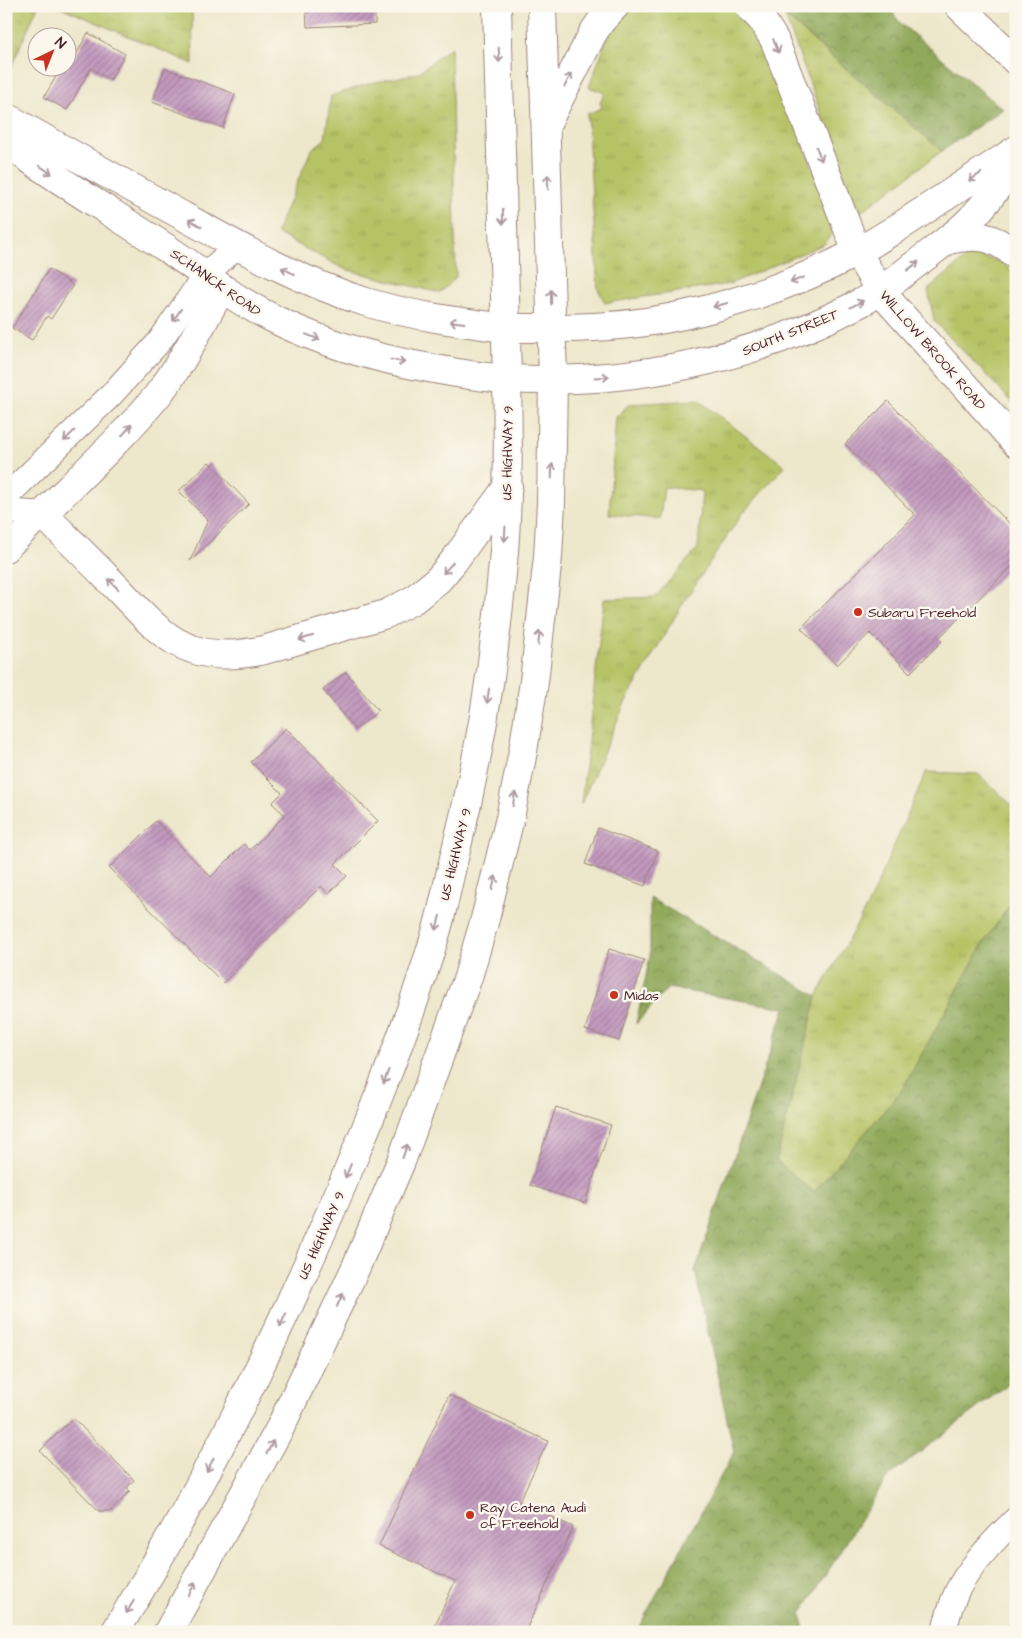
<svg xmlns="http://www.w3.org/2000/svg" width="1022" height="1638" viewBox="0 0 1022 1638" font-family="'Architects Daughter',sans-serif">
  <style>
    .grass { fill: url(#grass-tufts); stroke: #807148 }
    .forest { fill: url(#forest-crowns); stroke: #6d6442 }
    .building { fill: url(#building-hatch) }
    .lines { fill: none; stroke-linecap: round; stroke-linejoin: round }
    .street-casing { stroke: #9c837b; stroke-width: 26 }
    .secondary-casing { stroke: #9c837b; stroke-width: 30 }
    .primary-casing { stroke: #9c837b; stroke-width: 30 }
    .highway-casing { stroke: #9c837b; stroke-width: 30 }
    .street { stroke: #fff; stroke-width: 24 }
    .secondary { stroke: #fff; stroke-width: 28 }
    .primary { stroke: #fff; stroke-width: 28 }
    .highway { stroke: #fff; stroke-width: 28 }
    .oneway { stroke: #ae9aa0 }
    .poi-dot { fill: #c8321e; stroke: #fbf7ec; stroke-width: 2 }
    .labels { text-anchor: middle; stroke-width: 5; stroke-linejoin: round; paint-order: stroke }
    .street-label { font-size: 14px; fill: #4a1f2b; stroke: #fbf7ec }
    .poi-label { font-size: 14px; fill: #4a1f2b; stroke: #fbf7ec; text-anchor: start }
  </style>
  <defs>
    <pattern id="grass-tufts" width="24" height="20" patternUnits="userSpaceOnUse" patternTransform="scale(1.25)"><rect width="24" height="20" fill="#b6c365"/><path d="M3 7l-1-3M5 7V3M7 7l1-3M15 17l-1-3M17 17v-4M19 17l1-3" fill="none" stroke="#9ea758"/></pattern>
    <pattern id="forest-crowns" width="20" height="18" patternUnits="userSpaceOnUse" patternTransform="scale(1.25)"><rect width="20" height="18" fill="#90a95a"/><path d="M2 6a3 3 0 1 1 6 0M12 15a3 3 0 1 1 6 0" fill="none" stroke="#78894b"/></pattern>
    <pattern id="building-hatch" width="6" height="6" patternUnits="userSpaceOnUse" patternTransform="scale(1.25)"><rect width="6" height="6" fill="#c29abf"/><path d="M-1 1l2-2M0 6l6-6M5 7l2-2" fill="none" stroke="#a07d9b"/></pattern>
  </defs>
  <rect width="100%" height="100%" fill="#fbf7ec"/>
  <filter id="ink" filterUnits="userSpaceOnUse"><feTurbulence type="fractalNoise" baseFrequency=".02" numOctaves="2"/><feDisplacementMap in="SourceGraphic" scale="10" xChannelSelector="R" yChannelSelector="G"/><feConvolveMatrix kernelMatrix="1 2 1 2 8 2 1 2 1" color-interpolation-filters="sRGB"/></filter>
  <filter id="wash" filterUnits="userSpaceOnUse"><feTurbulence type="fractalNoise" baseFrequency=".0096" numOctaves="4" result="noise"/><feDisplacementMap in="SourceGraphic" scale="20" xChannelSelector="R" yChannelSelector="G"/><feGaussianBlur stdDeviation="1.12" result="paint"/><feColorMatrix in="noise" values="0 0 0 0 0 0 0 0 0 0 0 0 0 0 0 0 0 1.4 0 .05"/><feComposite in="paint" operator="in"/></filter>
  <g filter="url(#wash)">
    <rect width="100%" height="100%" fill="#ede7cb"/>
    <path class="grass" d="M 6,6 L 38,6 L 7,77 L 6,69 Z
      M 58,6 L 192,6 L 193,64 Z
      M 633,6 L 734,6 L 740,9 L 759,33 L 831,213 L 832,233 L 824,244 L 730,284 L 605,303 L 598,289 L 587,114 L 602,108 L 600,103 L 605,93 L 589,87 L 609,33 Z
      M 785,16 L 942,151 L 858,214 Z
      M 451,47 L 456,277 L 440,293 L 344,269 L 276,233 L 311,150 L 325,139 L 331,96 L 371,83 L 418,73 Z
      M 970,254 L 1002,262 L 1016,275 L 1016,406 L 934,321 L 928,290 Z
      M 698,400 L 785,466 L 742,514 L 683,603 L 625,703 L 581,804 L 604,599 L 655,597 L 698,548 L 702,491 L 664,487 L 660,519 L 609,514 L 616,417 L 629,404 Z
      M 926,772 L 978,774 L 1016,809 L 1016,896 L 983,944 L 902,1090 L 814,1193 L 775,1161 L 817,996 L 870,901 Z"/>
    <path class="forest" d="M 774,6 L 888,6 L 900,23 L 1003,109 L 942,151 Z
      M 1016,896 L 1016,1378 L 887,1478 L 801,1614 L 806,1632 L 636,1632 L 734,1452 L 695,1271 L 785,1008 L 668,988 L 636,1024 L 650,956 L 650,898 L 817,996 L 776,1161 L 814,1192 L 902,1090 L 983,944 Z"/>
    <g id="blocks">
      <path class="building" d="M 306,6 L 375,6 L 375,24 L 307,27 Z
        M 88,33 L 125,54 L 110,80 L 91,68 L 67,110 L 44,97 L 61,68 L 68,68 L 68,57 L 73,60 Z
        M 165,68 L 235,94 L 223,128 L 152,102 Z
        M 49,269 L 73,285 L 51,319 L 47,316 L 32,340 L 12,328 Z
        M 888,401 L 1016,530 L 1016,562 L 939,638 L 942,641 L 910,673 L 870,633 L 837,665 L 801,628 L 915,515 L 845,444 Z
        M 209,462 L 249,504 L 190,561 L 208,520 L 179,491 Z
        M 346,672 L 378,711 L 355,730 L 323,690 Z
        M 286,728 L 378,821 L 335,864 L 347,876 L 328,894 L 321,886 L 223,983 L 109,868 L 156,821 L 211,877 L 244,844 L 250,850 L 285,815 L 272,803 L 282,793 L 251,762 Z
        M 598,828 L 658,851 L 645,886 L 585,864 Z
        M 609,949 L 644,960 L 619,1041 L 585,1030 Z
        M 556,1107 L 611,1125 L 585,1203 L 530,1185 Z
        M 449,1395 L 548,1441 L 519,1502 L 573,1527 L 525,1632 L 432,1632 L 455,1581 L 379,1546 Z
        M 73,1418 L 134,1480 L 127,1488 L 130,1491 L 111,1511 L 99,1511 L 40,1451 Z"/>
    </g>
  </g>
  <g filter="url(#ink)">
    <use href="#blocks" fill-opacity="0" stroke="#9c837b" stroke-width="1"/>
    <g class="lines">
      <g class="street-casing">
        <path id="street" d="M 6,497 L 111,395 L 159,342 L 205,275 L 237,246
          M 6,511 L 43,514
          M 6,550 L 43,514
          M 944,1632 C 947,1618 951,1604 957,1591 C 971,1564 994,1540 1016,1519"/>
      </g>
      <g class="secondary-casing">
        <path id="secondary" d="M 6,117 C 62,149 118,180 174,211 C 237,246 300,282 369,303 C 414,316 459,322 506,328
          M 6,142 C 75,195 153,234 222,288
          M 857,252 L 880,291 L 1016,443"/>
      </g>
      <g class="primary-casing">
        <path id="primary" d="M 506,328 C 540,328 574,329 608,326 C 688,321 786,290 857,252 C 872,244 887,234 902,225 C 940,200 978,175 1016,150
          M 43,514 C 82,475 122,438 157,396 C 183,363 201,324 222,288 C 277,327 339,349 404,363 C 439,370 474,377 509,379 C 629,385 753,360 860,303 C 882,292 901,275 921,260 C 938,247 957,234 972,218 C 988,202 1002,180 1016,162"/>
      </g>
      <g class="highway-casing">
        <path id="highway" d="M 749,6 L 762,20 L 774,39 L 857,252
          M 959,6 L 1016,61
          M 547,123 L 593,33 L 601,21 L 615,6
          M 947,240 C 977,234 991,234 1016,255
          M 43,514 C 67,538 92,562 116,587 C 138,609 161,639 192,649 C 214,657 241,655 264,650 L 386,614 L 413,600 L 438,580 L 454,561 L 508,486
          M 115,1632 C 190,1510 255,1383 313,1252 C 359,1148 403,1042 436,933 C 444,905 449,877 456,850 C 480,755 495,659 503,563 C 511,474 507,386 505,297 C 502,200 500,103 497,6
          M 168,1632 L 280,1428 L 356,1267 L 402,1159 L 468,977 L 485,919 L 510,818 L 523,751 L 534,682 L 548,557 L 551,503 L 553,380 L 542,6"/>
      </g>
      <use href="#street" class="street"/>
      <use href="#secondary" class="secondary"/>
      <use href="#primary" class="primary"/>
      <use href="#highway" class="highway"/>
    </g>
    <defs><path id="oneway-shaft" d="M-6 0H5M1.5-3L5.5 0L1.5 3" fill="none" stroke-width="1.6" stroke-linecap="round" stroke-linejoin="round" transform="scale(1.25)"/></defs>
    <g class="oneway">
      <use href="#oneway-shaft" transform="translate(776 46) rotate(68)"/>
      <use href="#oneway-shaft" transform="translate(499 55) rotate(88)"/>
      <use href="#oneway-shaft" transform="translate(568 80) rotate(-63)"/>
      <use href="#oneway-shaft" transform="translate(819 154) rotate(69)"/>
      <use href="#oneway-shaft" transform="translate(46 170) rotate(34)"/>
      <use href="#oneway-shaft" transform="translate(975 177) rotate(147)"/>
      <use href="#oneway-shaft" transform="translate(548 182) rotate(-91)"/>
      <use href="#oneway-shaft" transform="translate(503 217) rotate(89)"/>
      <use href="#oneway-shaft" transform="translate(195 223) rotate(-151)"/>
      <use href="#oneway-shaft" transform="translate(913 266) rotate(-38)"/>
      <use href="#oneway-shaft" transform="translate(288 271) rotate(-155)"/>
      <use href="#oneway-shaft" transform="translate(797 280) rotate(159)"/>
      <use href="#oneway-shaft" transform="translate(551 297) rotate(-92)"/>
      <use href="#oneway-shaft" transform="translate(857 304) rotate(-27)"/>
      <use href="#oneway-shaft" transform="translate(720 305) rotate(164)"/>
      <use href="#oneway-shaft" transform="translate(177 315) rotate(124)"/>
      <use href="#oneway-shaft" transform="translate(457 322) rotate(-173)"/>
      <use href="#oneway-shaft" transform="translate(313 337) rotate(21)"/>
      <use href="#oneway-shaft" transform="translate(398 361) rotate(12)"/>
      <use href="#oneway-shaft" transform="translate(602 377) rotate(-3)"/>
      <use href="#oneway-shaft" transform="translate(127 430) rotate(-49)"/>
      <use href="#oneway-shaft" transform="translate(69 436) rotate(136)"/>
      <use href="#oneway-shaft" transform="translate(552 471) rotate(-88)"/>
      <use href="#oneway-shaft" transform="translate(505 534) rotate(93)"/>
      <use href="#oneway-shaft" transform="translate(448 568) rotate(131)"/>
      <use href="#oneway-shaft" transform="translate(113 584) rotate(-135)"/>
      <use href="#oneway-shaft" transform="translate(306 638) rotate(163)"/>
      <use href="#oneway-shaft" transform="translate(539 638) rotate(-84)"/>
      <use href="#oneway-shaft" transform="translate(488 696) rotate(98)"/>
      <use href="#oneway-shaft" transform="translate(514 799) rotate(-79)"/>
      <use href="#oneway-shaft" transform="translate(494 883) rotate(-76)"/>
      <use href="#oneway-shaft" transform="translate(438 923) rotate(105)"/>
      <use href="#oneway-shaft" transform="translate(386 1077) rotate(110)"/>
      <use href="#oneway-shaft" transform="translate(405 1151) rotate(-70)"/>
      <use href="#oneway-shaft" transform="translate(348 1171) rotate(113)"/>
      <use href="#oneway-shaft" transform="translate(340 1300) rotate(-65)"/>
      <use href="#oneway-shaft" transform="translate(283 1320) rotate(115)"/>
      <use href="#oneway-shaft" transform="translate(270 1447) rotate(-62)"/>
      <use href="#oneway-shaft" transform="translate(210 1465) rotate(119)"/>
      <use href="#oneway-shaft" transform="translate(192 1589) rotate(-61)"/>
      <use href="#oneway-shaft" transform="translate(130 1607) rotate(121)"/>
    </g>
  </g>
  <g class="poi-dot">
    <circle cx="858" cy="612" r="5"/>
    <circle cx="614" cy="995" r="5"/>
    <circle cx="470" cy="1515" r="5"/>
  </g>
  <g class="labels">
    <g class="street-label">
      <text transform="translate(216 282) rotate(35)" y="5">SCHANCK ROAD</text>
      <text transform="translate(790 332) rotate(-22)" y="5">SOUTH STREET</text>
      <text transform="translate(933 350) rotate(49)" y="5">WILLOW BROOK ROAD</text>
      <text transform="translate(507 453) rotate(-89)" y="5">US HIGHWAY 9</text>
      <text transform="translate(455 854) rotate(-76)" y="5">US HIGHWAY 9</text>
      <text transform="translate(321 1235) rotate(-66)" y="5">US HIGHWAY 9</text>
    </g>
    <g class="poi-label">
      <text x="868" y="617">Subaru Freehold</text>
      <text x="624" y="1000">Midas</text>
      <text x="480" y="1512">Ray Catena Audi<tspan x="480" dy="16">of Freehold</tspan></text>
    </g>
  </g>
  <rect width="1022" height="1638" fill="none" stroke="#fbf7ec" stroke-width="25"/>
  <g transform="translate(52 52) rotate(43)"><circle r="24" fill="#fbf7ec" stroke="#b4a19f"/>
  <path d="M0-4L9 19L0 12L-9 19Z" fill="#c8321e"/>
  <text y="-8" font-size="14" font-weight="bold" text-anchor="middle" fill="#4a1f2b">N</text>
  </g>
</svg>
